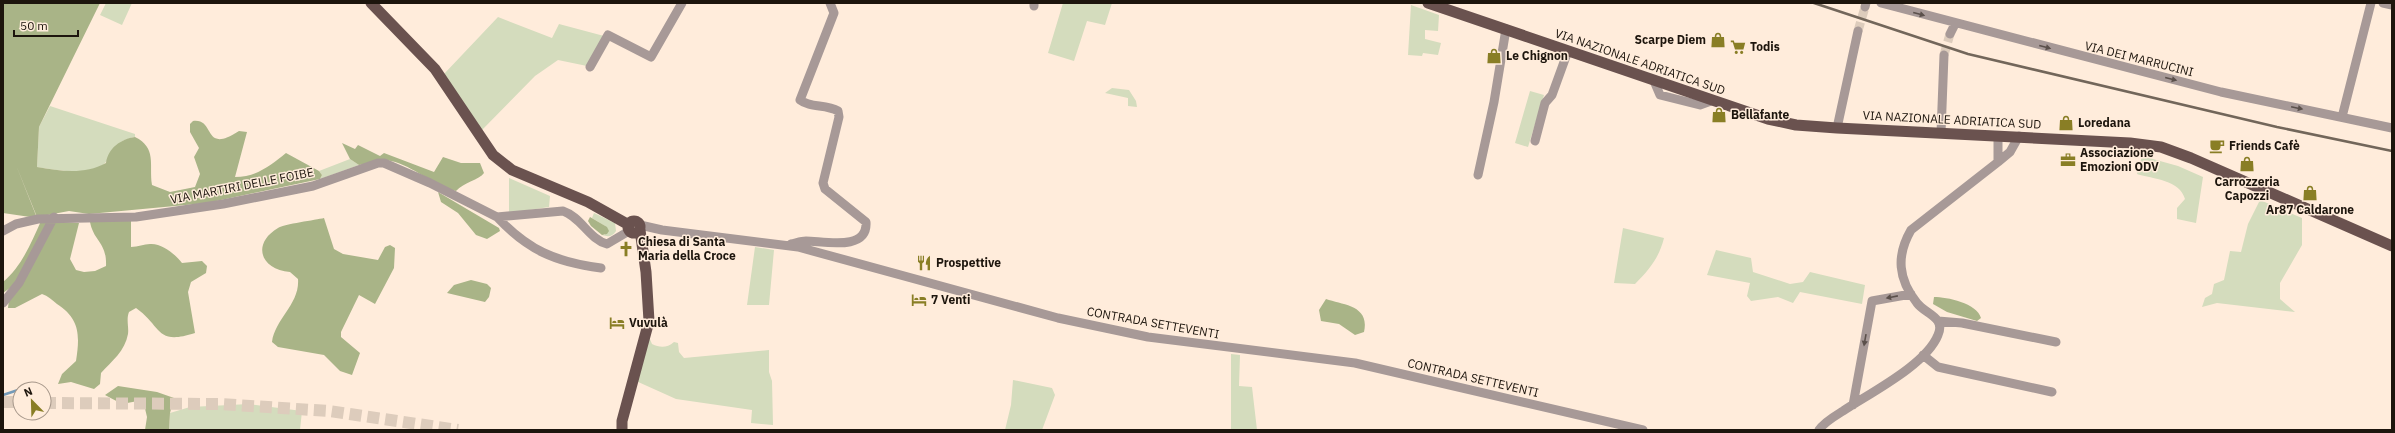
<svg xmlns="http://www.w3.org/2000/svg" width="2395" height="433" viewBox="0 0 2395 433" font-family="'IBM Plex Sans',sans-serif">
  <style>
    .green { fill: #d4dcbd }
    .forest { fill: #a9b487 }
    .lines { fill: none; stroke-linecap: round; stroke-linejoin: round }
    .stream { stroke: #739ab8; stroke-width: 2.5 }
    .minor-tunnel { stroke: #ddccbc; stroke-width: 9; stroke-dasharray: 9 4.5; stroke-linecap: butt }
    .highway-tunnel { stroke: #ddccbc; stroke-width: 12; stroke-dasharray: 12 6; stroke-linecap: butt }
    .minor { stroke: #a79997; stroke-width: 9 }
    .major { stroke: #6a524f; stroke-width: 11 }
    .rail { stroke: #72665a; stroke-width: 2.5 }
    .oneway { fill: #5b504b }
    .labels { text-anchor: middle; stroke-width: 3; stroke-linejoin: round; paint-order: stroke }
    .poi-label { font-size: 12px; font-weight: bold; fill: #1d150d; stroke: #ffecdb; text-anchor: start }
    .street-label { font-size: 12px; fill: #1d150d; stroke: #ffecdb }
  </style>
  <rect width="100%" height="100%" fill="#ffecdb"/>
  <path class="green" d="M 106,3 L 132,3 L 122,25 L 100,15 Z
    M 1063,3 L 1112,3 L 1105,25 L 1087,21 L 1074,61 L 1048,53 Z
    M 1411,5 L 1439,15 L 1438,31 L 1425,30 L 1425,39 L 1441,43 L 1438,55 L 1423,53 L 1422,56 L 1408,55 Z
    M 498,17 L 552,38 L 559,24 L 604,36 L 587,66 L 558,60 L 535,76 L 482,130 L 444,74 Z
    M 1112,88 L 1129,90 L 1136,101 L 1137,107 L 1128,106 L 1128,98 L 1105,93 Z
    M 1530,91 L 1544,95 L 1528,147 L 1515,143 Z
    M 50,106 L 135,134 L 135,137 C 114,141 117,149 106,162 C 93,177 54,170 37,167 L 39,127 Z
    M 2142,156 L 2178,166 L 2203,177 L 2196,223 L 2177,219 L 2177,208 L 2185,199 C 2180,180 2153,179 2137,174 Z
    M 350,159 L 359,165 L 320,179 L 322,175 L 319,171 Z
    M 509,178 L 550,196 L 549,207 L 509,213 Z
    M 2260,200 L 2302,218 L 2302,245 L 2280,283 L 2280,299 L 2295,312 L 2217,303 L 2202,307 L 2205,298 L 2212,294 L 2214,284 L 2224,280 L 2230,251 L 2241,252 L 2248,224 Z
    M 594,213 L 615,223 L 616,231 C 612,237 608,237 602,235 L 605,235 L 605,226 L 592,218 Z
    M 1623,228 L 1664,238 C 1659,258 1649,270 1635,284 L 1614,283 Z
    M 755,247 L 774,250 L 769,305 L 747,305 Z
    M 1716,250 L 1751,258 L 1753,272 L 1790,284 L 1803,282 L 1810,272 L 1865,285 L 1862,304 L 1800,292 L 1793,303 L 1778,297 L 1751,301 L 1747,296 L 1750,283 L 1707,275 Z
    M 649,337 L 652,344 C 660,348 667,348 674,342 L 678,343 L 679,352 L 684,358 L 769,350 L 769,372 L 772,381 L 773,425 L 751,423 L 752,410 L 676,399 L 636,381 Z
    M 1231,354 L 1240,355 L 1239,386 L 1252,387 L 1257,430 L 1231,430 Z
    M 1013,380 L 1052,388 L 1055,395 L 1042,430 L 1005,430 L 1011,405 Z
    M 249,404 L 302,411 L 300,430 L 169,430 L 170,413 L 190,407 Z"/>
  <path class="forest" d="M 3,3 L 100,3 L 39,127 L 37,167 C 61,171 84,175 106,163 C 108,148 121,139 135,137 C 157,148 149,164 152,185 L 170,192 L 195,187 L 200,174 L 194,157 L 199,148 L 190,132 L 190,124 L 193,121 C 216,118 202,155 239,131 L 247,132 L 235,177 C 256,177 270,166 286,153 L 319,171 L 322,175 L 320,179 L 207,203 L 89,214 L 69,211 L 37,217 L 16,165 L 37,218 L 3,213 Z
    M 342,143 L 355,149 L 358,145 L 380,156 L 384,153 L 434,172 L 443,157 L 461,163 L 480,163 L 484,173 C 479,180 464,182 456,191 C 433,186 414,166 391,161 C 382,159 368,164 359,165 L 350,159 Z
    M 438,192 L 499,228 L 500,231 L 487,239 L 476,235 L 458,213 L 441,202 Z
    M 590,217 L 607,227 L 609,231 L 607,234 L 602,235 L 591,226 L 588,221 Z
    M 324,218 L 334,249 L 343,254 L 378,260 L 385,247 L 390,245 L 395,248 L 394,268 L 375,304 L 359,295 L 341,332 L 341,337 L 360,353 L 352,375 L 340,371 L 324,355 L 278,347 L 272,342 C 275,319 300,304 298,279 L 290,272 C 261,270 251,244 278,228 C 284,224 316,220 324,218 Z
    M 131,220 L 131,247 C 138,247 144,244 150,244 C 162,243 175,254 182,263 L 202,261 L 207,266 L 206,273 L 191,282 L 188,292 L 195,333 C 155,346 162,326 136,308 L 129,312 C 126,320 129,326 128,334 C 125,351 112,361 101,373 L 100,384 L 94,389 L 71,382 L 58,384 L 62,374 L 76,361 C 80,335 80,319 57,304 C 52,300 48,296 42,294 L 15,308 L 8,308 L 10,288 L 3,293 L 3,282 C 22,266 31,243 41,221 L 79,223 L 70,259 L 76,270 L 84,272 L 95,271 L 106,266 C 107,242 94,242 90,222 Z
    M 471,280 L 487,284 L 491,288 L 489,297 L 485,302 L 447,293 L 454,285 Z
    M 1934,297 C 1947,297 1977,303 1981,318 L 1977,321 L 1947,312 L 1933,304 Z
    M 1326,299 C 1343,305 1370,305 1364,332 L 1355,335 L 1339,324 L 1321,321 L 1319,310 Z
    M 118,386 L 157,392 L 174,398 L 170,413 L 169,430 L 145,430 L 147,417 L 143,400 L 122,404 L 105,395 Z"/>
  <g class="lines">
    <path class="stream" d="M 3,395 L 18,390"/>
    <path class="minor-tunnel" d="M 1858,31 L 1865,7
      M 1944,55 L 1950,34"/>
    <path class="highway-tunnel" d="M 3,402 L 20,402
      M 44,403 L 220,404 L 329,411 L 458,430"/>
    <path class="minor" d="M 1034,3 L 1034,6
      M 1881,3 L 2221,92 L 2392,128
      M 2383,3 L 2392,5
      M 1865,7 L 1866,3
      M 1950,34 L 1955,24
      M 590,67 L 608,35 L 651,57 L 682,3
      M 1654,81 L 1660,95 L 1700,105 L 1711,101
      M 2342,117 L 2371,3
      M 1837,128 L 1858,31
      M 1941,133 L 1944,55
      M 1998,136 L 1998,162
      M 1535,141 L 1545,103 L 1552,95 L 1568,51
      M 1478,175 L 1494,102 L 1506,29
      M 497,217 C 528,250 555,262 601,268
      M 640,225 L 662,230 L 798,247 L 1058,318 L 1148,337 L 1355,363 L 1643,430
      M 3,231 L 16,224 L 38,219 L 136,217 L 223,204 L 313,186 L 378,163 L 384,163 L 430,183 L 497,217 L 563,211 C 581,217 589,239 607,244 L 629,231
      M 791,244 C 796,243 801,241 806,241 C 823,241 868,252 866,222 L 825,189 L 823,183 L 839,117 L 838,111 C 826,104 810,108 800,100 L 834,13 L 830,3
      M 3,303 L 19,283 L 54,217
      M 1938,321 L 1962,323 L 2056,342
      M 1923,355 L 1938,367 L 2052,392
      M 1853,405 L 1872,301 L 1911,294
      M 1819,430 C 1824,422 1835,416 1843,411 C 1870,393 1926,365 1938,335 C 1946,317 1925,314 1917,303 C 1898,279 1896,256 1911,230 L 1998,162 L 2010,152 L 2019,136"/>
    <path class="major" d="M 371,3 L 435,69 L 493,155 L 512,170 L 588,202 L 629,225
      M 1428,3 L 1768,119 L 1796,125 L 1837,128 L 2130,143 L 2161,147 L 2191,158 L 2392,246
      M628 227a6 6 0 1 1 12 0a6 6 0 1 1-12 0Z
      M 622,430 L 622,421 L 649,321 L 646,272 L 640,230"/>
    <path class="rail" d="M 1814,3 L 1968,54 L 2277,127 L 2392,151"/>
  </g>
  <defs><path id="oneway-solid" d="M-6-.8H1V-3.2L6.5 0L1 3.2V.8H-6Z"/></defs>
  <g class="oneway">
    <use href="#oneway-solid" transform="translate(1919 14) rotate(15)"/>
    <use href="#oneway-solid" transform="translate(2045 47) rotate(15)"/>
    <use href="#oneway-solid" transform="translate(2171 79) rotate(14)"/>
    <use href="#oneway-solid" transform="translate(2297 108) rotate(12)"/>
    <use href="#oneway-solid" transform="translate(1892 297) rotate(169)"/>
    <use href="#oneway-solid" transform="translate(1865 340) rotate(100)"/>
  </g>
  <defs>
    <g id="shop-bare" transform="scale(1.2)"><path d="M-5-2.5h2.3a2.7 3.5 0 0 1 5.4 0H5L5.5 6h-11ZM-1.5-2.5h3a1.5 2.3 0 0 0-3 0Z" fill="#897e25" stroke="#ffecdb" stroke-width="2.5" paint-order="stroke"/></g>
    <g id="supermarket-bare" transform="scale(1.2)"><path d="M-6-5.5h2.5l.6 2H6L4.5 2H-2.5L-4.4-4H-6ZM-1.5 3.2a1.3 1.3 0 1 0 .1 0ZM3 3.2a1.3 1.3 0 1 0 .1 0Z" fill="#897e25" stroke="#ffecdb" stroke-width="2.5" paint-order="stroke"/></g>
    <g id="cafe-bare" transform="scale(1.2)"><path d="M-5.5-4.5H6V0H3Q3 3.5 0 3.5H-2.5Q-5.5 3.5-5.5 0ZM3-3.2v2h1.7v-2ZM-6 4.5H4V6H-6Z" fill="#897e25" stroke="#ffecdb" stroke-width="2.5" paint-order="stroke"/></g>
    <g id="office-bare" transform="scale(1.2)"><path d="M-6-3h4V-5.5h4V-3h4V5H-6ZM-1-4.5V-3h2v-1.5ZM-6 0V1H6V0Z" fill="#897e25" stroke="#ffecdb" stroke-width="2.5" paint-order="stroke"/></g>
    <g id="church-bare" transform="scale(1.2)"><path d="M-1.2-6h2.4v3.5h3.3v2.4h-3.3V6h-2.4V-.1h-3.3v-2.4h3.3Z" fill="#897e25" stroke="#ffecdb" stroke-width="2.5" paint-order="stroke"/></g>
    <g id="restaurant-bare" transform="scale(1.2)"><path d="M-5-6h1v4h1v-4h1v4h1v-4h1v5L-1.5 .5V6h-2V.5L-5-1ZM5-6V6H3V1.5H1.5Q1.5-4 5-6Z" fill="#897e25" stroke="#ffecdb" stroke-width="2.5" paint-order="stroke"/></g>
    <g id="hotel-bare" transform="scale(1.2)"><path d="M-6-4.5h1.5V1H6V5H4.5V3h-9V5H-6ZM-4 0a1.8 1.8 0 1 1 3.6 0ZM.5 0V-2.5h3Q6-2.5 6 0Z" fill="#897e25" stroke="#ffecdb" stroke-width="2.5" paint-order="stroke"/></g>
  </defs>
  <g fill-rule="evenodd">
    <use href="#shop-bare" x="1718" y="40"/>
    <use href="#supermarket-bare" x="1738" y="47"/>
    <use href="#shop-bare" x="1494" y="56"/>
    <use href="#shop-bare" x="1719" y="115"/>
    <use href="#shop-bare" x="2066" y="123"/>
    <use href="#cafe-bare" x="2217" y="146"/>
    <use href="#office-bare" x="2068" y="160"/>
    <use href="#shop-bare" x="2247" y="164"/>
    <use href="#shop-bare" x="2310" y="193"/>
    <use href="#church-bare" x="626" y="249"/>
    <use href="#restaurant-bare" x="924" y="263"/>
    <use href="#hotel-bare" x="919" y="300"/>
    <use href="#hotel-bare" x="617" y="323"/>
  </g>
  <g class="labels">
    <g class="poi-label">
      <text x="1706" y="44" text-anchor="end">Scarpe Diem</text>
      <text x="1750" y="51">Todis</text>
      <text x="1506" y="60">Le Chignon</text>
      <text x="1731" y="119">Bellafante</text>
      <text x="2078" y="127">Loredana</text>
      <text x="2229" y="150">Friends Cafè</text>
      <text x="2080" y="157">Associazione<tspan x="2080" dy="14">Emozioni ODV</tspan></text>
      <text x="2247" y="186" text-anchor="middle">Carrozzeria<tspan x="2247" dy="14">Capozzi</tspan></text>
      <text x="2310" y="214" text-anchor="middle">Ar87 Caldarone</text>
      <text x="638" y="246">Chiesa di Santa<tspan x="638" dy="14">Maria della Croce</tspan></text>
      <text x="936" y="267">Prospettive</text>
      <text x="931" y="304">7 Venti</text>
      <text x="629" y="327">Vuvulà</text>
    </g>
    <g class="street-label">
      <text transform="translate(2139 59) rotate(14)" y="4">VIA DEI MARRUCINI</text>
      <text transform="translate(1640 62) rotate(19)" y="4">VIA NAZIONALE ADRIATICA SUD</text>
      <text transform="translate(1952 120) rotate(3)" y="4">VIA NAZIONALE ADRIATICA SUD</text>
      <text transform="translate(242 186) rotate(-11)" y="4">VIA MARTIRI DELLE FOIBE</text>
      <text transform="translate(1153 323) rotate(10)" y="4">CONTRADA SETTEVENTI</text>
      <text transform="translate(1473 378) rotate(13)" y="4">CONTRADA SETTEVENTI</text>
    </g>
  </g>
  <rect width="2395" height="433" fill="none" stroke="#1d150d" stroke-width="8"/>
  <g transform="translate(32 401) rotate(337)"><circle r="19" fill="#ffecdb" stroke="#a59689"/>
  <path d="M0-3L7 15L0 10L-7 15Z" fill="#897e25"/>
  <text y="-6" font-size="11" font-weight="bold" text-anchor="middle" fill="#1d150d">N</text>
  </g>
  <path d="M14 30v6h64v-6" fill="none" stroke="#1d150d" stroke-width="2"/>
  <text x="20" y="30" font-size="12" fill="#1d150d" stroke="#ffecdb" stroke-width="3" paint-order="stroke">50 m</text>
</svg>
